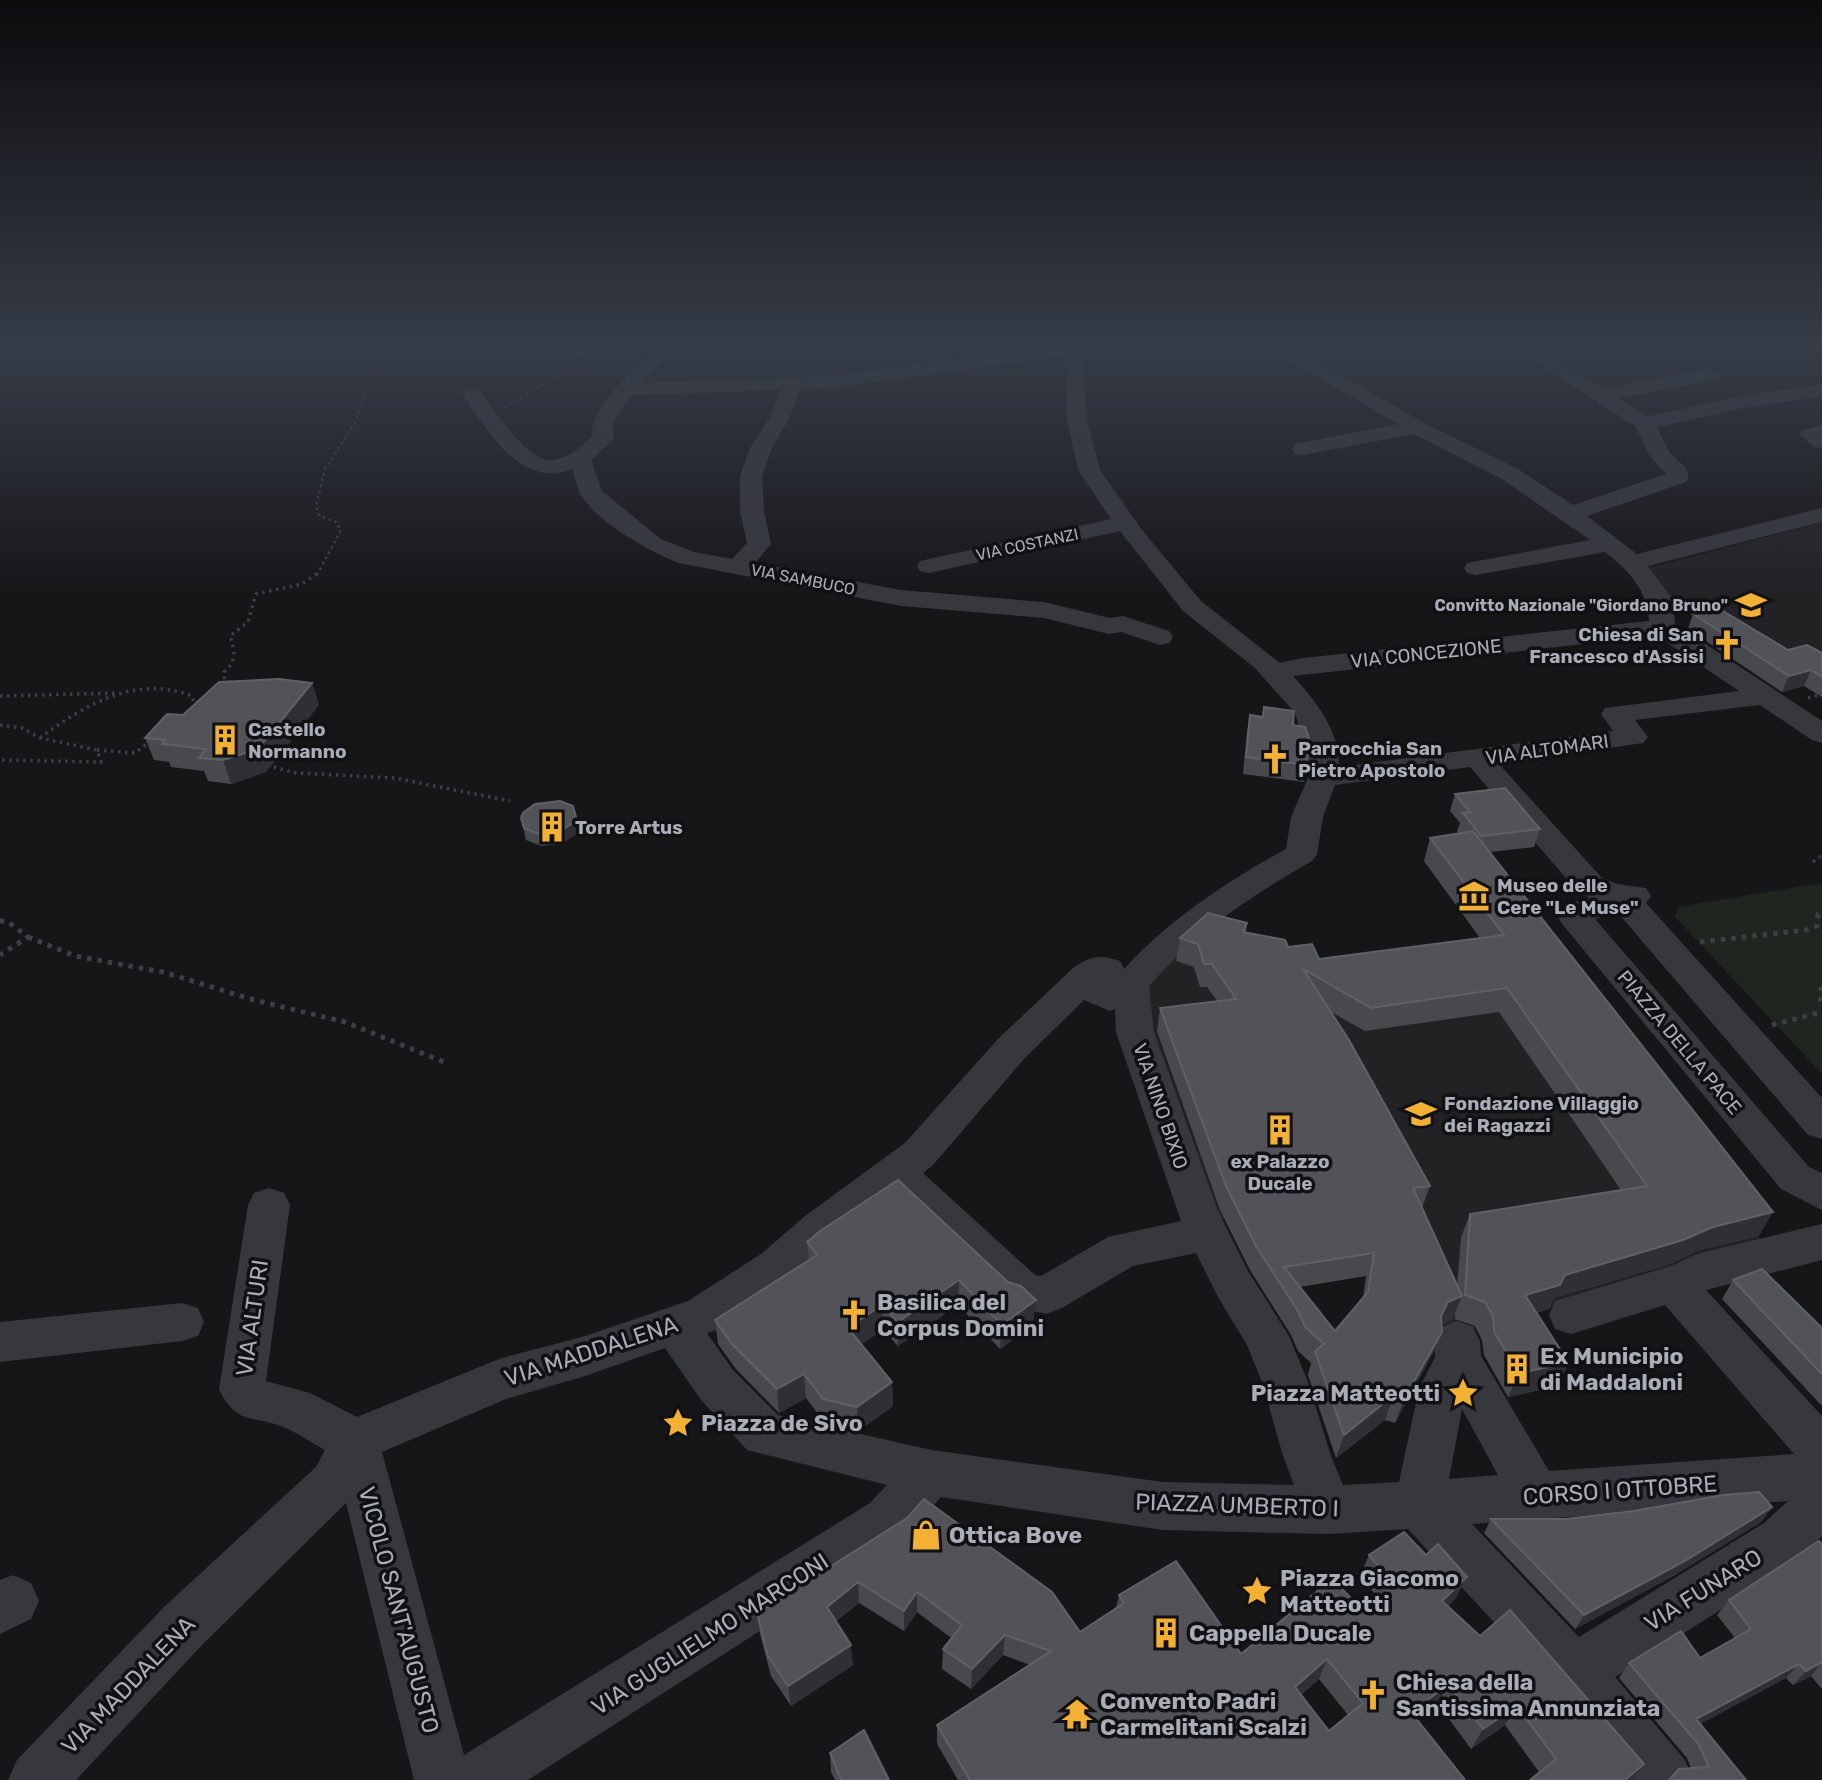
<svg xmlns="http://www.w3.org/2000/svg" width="1822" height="1780" viewBox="0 0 1822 1780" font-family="Rubik,sans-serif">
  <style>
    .built { fill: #222225 }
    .green { fill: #1e261f }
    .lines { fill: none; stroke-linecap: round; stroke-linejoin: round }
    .path-far2 { stroke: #3d3f44; stroke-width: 2.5; stroke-dasharray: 2.5 3.5; stroke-linecap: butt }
    .path-far1 { stroke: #3d3f44; stroke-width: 3.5; stroke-dasharray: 2.5 4.5; stroke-linecap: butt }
    .path { stroke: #3d3f44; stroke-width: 5; stroke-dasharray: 4.5 6; stroke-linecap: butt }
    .minor { fill: #37383d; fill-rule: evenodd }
    .wall { fill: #47494d; fill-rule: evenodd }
    .shaded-wall { fill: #2f3033 }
    .building { fill: #525359; stroke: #5f6168; stroke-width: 2; fill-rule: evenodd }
    .labels { text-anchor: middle; stroke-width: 7; stroke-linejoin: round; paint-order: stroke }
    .far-street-label { font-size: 16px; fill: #a8adb8; stroke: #111113 }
    .far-poi-label { font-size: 16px; font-weight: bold; fill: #a8adb8; stroke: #111113; text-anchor: end }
    .poi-label { font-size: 19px; font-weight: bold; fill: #a8adb8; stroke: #111113; text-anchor: start }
    .street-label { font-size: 19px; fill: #a8adb8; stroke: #111113 }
    .near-poi-label { font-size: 23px; font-weight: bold; fill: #a8adb8; stroke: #111113; text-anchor: start }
    .near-street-label { font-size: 23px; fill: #a8adb8; stroke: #111113 }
  </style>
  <rect width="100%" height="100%" fill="#161618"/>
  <path class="built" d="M 1822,523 L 1822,673 L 1689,610 L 1671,599 L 1644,569 Z
    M 1196,935 L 1239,955 L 1564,982 L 1767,1247 L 1478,1329 L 1438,1330 L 1366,1197 L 1212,1220 L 1140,992 Z"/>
  <path class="green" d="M 1822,883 L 1822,1074 L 1675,917 L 1678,907 Z"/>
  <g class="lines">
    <path class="path-far2" d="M 455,349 L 467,381
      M 505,407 L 554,377 L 613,373
      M 317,575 L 341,530 L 336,522 L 320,516 L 316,506 L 325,469 L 355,423 L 367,384 L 407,349"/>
    <path class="path-far1" d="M 225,686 L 224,672 C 237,661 235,651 230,636 L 248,622 L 256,594 L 302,584 L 318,573
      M 0,696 L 118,693
      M 1808,698 L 1819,695
      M 0,725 L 22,728 L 40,738 L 97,750 L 101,762 L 0,760
      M 40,738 C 84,705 137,674 192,696 L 196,707
      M 97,750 L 135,753 L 149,742
      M 267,765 L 296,773 L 395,778 L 510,801
      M 1813,862 L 1822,855"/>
    <path class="path" d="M 0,921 L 7,921 L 28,937 L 0,955
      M 28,937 L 75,956 L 163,972 L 254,1000 L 345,1022 L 449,1064
      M 1700,942 L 1806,930 L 1817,926 L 1818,914 L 1822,913
      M 1822,987 L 1819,995 L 1822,1003
      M 1772,1025 L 1822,1012"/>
    <path class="minor" d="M 574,349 L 592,349 L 588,356 L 574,356 L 572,352 Z
      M 654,349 L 673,349 L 644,383 L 832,376 L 1026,349 L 1083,349 L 1087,420 L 1100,470 L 1142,530 L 1201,601 L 1280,663 L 1303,658 L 1649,621 C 1647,589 1629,571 1605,552 L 1476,575 L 1467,573 L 1464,568 L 1467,563 L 1590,540 L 1502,479 L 1414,434 L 1303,455 L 1295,454 L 1292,449 L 1295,444 L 1398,424 L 1277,353 L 1275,349 L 1297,349 L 1424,423 L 1518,469 L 1573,505 L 1666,474 L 1649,455 L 1636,427 L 1516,349 L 1538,349 L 1603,388 L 1711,369 L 1721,375 L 1711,381 L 1618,398 L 1648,416 L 1749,395 L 1822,384 L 1822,396 L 1749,407 L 1657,427 L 1669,452 L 1685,467 L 1689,477 L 1686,482 L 1587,516 L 1637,554 L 1822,508 L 1822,522 L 1648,566 L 1673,600 L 1675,624 L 1822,721 L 1822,743 L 1812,740 L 1760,705 L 1635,720 L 1648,737 L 1643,743 L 1499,764 L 1602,878 L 1617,884 L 1646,888 L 1651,896 L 1646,903 L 1822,1098 L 1822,1139 L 1808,1135 L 1618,913 L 1595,919 L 1809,1167 L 1822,1173 L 1822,1210 L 1781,1189 L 1563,925 L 1558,917 L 1567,904 L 1590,898 L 1578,892 L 1470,767 L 1335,785 L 1323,817 L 1317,854 L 1312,861 C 1252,895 1195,934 1149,986 L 1154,1032 L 1218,1211 L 1248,1271 L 1289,1336 L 1308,1382 L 1331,1456 L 1343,1485 L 1399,1482 L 1419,1389 L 1435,1357 L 1434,1341 L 1441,1327 L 1457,1321 L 1473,1327 L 1480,1341 L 1481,1356 L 1549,1471 L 1794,1454 L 1665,1305 L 1571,1334 L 1555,1329 L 1549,1315 L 1555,1301 L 1671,1266 L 1700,1253 L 1822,1224 L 1822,1260 L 1706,1290 L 1822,1416 L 1822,1536 L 1800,1559 L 1615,1677 L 1685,1760 L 1694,1780 L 1629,1780 L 1527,1658 L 1408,1529 L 1329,1534 L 1163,1530 L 941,1497 L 906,1537 L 528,1780 L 414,1780 L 346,1503 L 202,1645 L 76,1780 L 8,1780 L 17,1760 L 164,1607 L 316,1467 L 325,1450 C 312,1443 299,1434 286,1428 C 255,1415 236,1426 219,1389 L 248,1205 L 254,1193 L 269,1188 L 284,1193 L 290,1205 L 266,1381 L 310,1393 L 357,1417 L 499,1359 L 585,1336 L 688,1301 L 761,1254 L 805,1216 L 905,1143 L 998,1039 L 1073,968 C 1090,956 1100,954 1120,961 L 1124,969 C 1170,919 1226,882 1286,849 L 1291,817 L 1308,778 L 1309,758 L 1295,713 L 1255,668 L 1183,611 L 1120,531 L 929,573 L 920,571 L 917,566 L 920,561 L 929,559 L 1111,519 L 1078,470 L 1067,420 L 1065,355 L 832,388 L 800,389 L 790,417 L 772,448 L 762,476 L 764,511 L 771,544 L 755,563 L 901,590 L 1044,602 L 1110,618 L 1123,616 L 1169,631 L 1173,637 L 1169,643 L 1160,645 L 1121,632 L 1109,634 L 1044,618 L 901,606 L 679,563 C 649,551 599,524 581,495 C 577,488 575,477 572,469 C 521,490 487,430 462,394 L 465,390 L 479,390 C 494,409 528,464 554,460 C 569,458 581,446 592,437 C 588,409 635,369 654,349 ZM 780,390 L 770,417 L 750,448 L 740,476 L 740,511 L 747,543 L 732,559 L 694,552 L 661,539 L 602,491 L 591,460 L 614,439 C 610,419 621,409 633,395 ZM 1657,636 L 1739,691 L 1605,708 L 1601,714 L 1613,731 L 1339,767 C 1340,731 1316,701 1293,676 ZM 1084,1000 L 1110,1011 L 1115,1009 L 1116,1032 L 1181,1221 L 1108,1237 L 1041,1276 L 1035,1275 L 923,1173 L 933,1165 L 1024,1059 ZM 893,1196 L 1008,1305 L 1046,1314 L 1062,1308 L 1133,1266 L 1196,1253 L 1218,1297 L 1247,1345 L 1262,1382 L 1283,1456 L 1294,1485 L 1163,1482 L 931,1450 L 778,1415 L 733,1370 L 707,1333 L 719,1329 L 791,1280 L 835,1240 ZM 665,1348 L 701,1400 L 747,1450 L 887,1485 L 870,1503 L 464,1755 L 382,1452 L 506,1399 L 585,1376 ZM 1462,1409 L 1498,1475 L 1449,1479 ZM 1788,1501 L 1764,1523 L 1579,1637 L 1472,1524 Z
      M 1822,425 L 1822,448 L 1814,447 L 1799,434 L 1803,430 Z
      M 182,1303 L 198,1308 L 204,1322 L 198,1336 L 182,1341 L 0,1362 L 0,1322 Z
      M 13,1575 L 31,1583 L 39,1601 L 31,1619 L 0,1634 L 0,1580 Z"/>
  </g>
  <path class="wall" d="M 1693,614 L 1788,650 L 1822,653 L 1822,697 L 1804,686 L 1782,692 L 1688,629 Z
    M 312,683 L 319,705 L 266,772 L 231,784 L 208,781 L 204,771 L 171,767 L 169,762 L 154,760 L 145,738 L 183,715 Z
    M 1264,707 L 1293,725 L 1307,765 L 1304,782 L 1243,774 L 1247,732 L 1250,715 L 1262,717 Z
    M 1455,794 L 1540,829 L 1534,847 L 1490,852 L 1759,1236 L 1699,1250 L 1670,1264 L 1554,1298 L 1549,1309 L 1536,1313 L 1569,1363 L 1557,1386 L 1508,1397 L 1484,1355 L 1482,1340 L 1475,1326 L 1455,1319 L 1455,1312 L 1452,1320 L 1441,1325 L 1442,1332 L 1432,1355 L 1395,1423 L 1385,1420 L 1336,1458 L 1308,1375 L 1311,1363 L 1298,1351 L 1291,1335 L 1250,1270 L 1220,1210 L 1157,1031 L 1160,1008 L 1217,1001 L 1207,987 L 1200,987 L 1194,967 L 1176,961 L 1180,938 L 1247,923 L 1246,933 L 1288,947 L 1319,959 L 1480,938 L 1424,861 L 1430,838 L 1459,833 L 1457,831 L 1460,823 L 1450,811 ZM 1331,1012 L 1365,1031 L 1499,1012 L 1621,1190 L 1470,1214 L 1461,1237 L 1457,1287 L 1422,1208 L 1430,1186 ZM 1366,1276 L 1363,1298 L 1335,1331 L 1300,1287 Z
    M 521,818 L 579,829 L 575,835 L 560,844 L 541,846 L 526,840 Z
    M 898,1180 L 1033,1325 L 1000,1349 L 958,1305 L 898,1346 L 883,1330 L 861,1344 L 892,1382 L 893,1406 L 858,1431 L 825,1423 L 806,1398 L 779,1413 L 735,1368 L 718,1344 L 715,1320 L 809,1260 L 807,1242 Z
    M 1733,1280 L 1822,1328 L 1822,1406 L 1722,1299 Z
    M 1772,1507 L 1761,1522 L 1675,1575 L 1575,1629 L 1484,1533 L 1491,1519 L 1566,1519 Z
    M 907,1518 L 1080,1632 L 1116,1608 L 1119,1595 L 1241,1654 L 1363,1610 L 1378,1598 L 1360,1576 L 1369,1555 L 1456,1598 L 1448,1606 L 1480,1636 L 1644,1764 L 1539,1772 L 1505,1725 L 1471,1749 L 1438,1704 L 1417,1719 L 1465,1780 L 958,1780 L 937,1744 L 937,1725 L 1030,1665 L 1003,1655 L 971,1689 L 942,1669 L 943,1649 L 951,1638 L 917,1612 L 904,1631 L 859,1603 L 836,1621 L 853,1665 L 791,1706 L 771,1676 L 760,1634 L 757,1613 ZM 1319,1679 L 1348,1715 L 1329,1731 L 1301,1695 Z
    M 1822,1544 L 1822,1689 L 1811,1676 L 1793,1685 L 1786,1678 L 1700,1724 L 1746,1780 L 1691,1768 L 1687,1758 L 1619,1678 L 1629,1663 L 1700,1658 L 1735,1638 L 1717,1615 L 1729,1600 Z
    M 830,1753 L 889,1780 L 835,1780 L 831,1772 Z"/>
  <path class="shaded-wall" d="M 1811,670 L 1804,686 L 1782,692 L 1789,676 Z
    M 312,683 L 319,705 L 266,772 L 231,784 L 223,760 Z
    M 576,817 L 579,829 L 575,835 L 560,844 L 558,832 Z
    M 1773,1212 L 1759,1236 L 1699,1250 L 1670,1264 L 1554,1298 L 1549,1309 L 1514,1319 L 1525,1295 L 1565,1275 L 1713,1227 Z
    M 959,1280 L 958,1305 L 898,1346 L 898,1322 Z
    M 1462,1296 L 1452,1320 L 1439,1326 L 1441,1316 L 1448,1302 Z
    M 1036,1300 L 1033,1325 L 1000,1349 L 1002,1325 Z
    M 882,1305 L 883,1330 L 849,1353 L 848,1328 Z
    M 1442,1332 L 1432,1355 L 1395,1423 L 1404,1399 Z
    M 1569,1363 L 1557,1386 L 1508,1397 L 1519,1373 Z
    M 804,1374 L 806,1398 L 779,1413 L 777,1389 Z
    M 892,1382 L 893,1406 L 858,1431 L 857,1407 Z
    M 1393,1396 L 1385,1420 L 1336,1458 L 1344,1435 Z
    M 1772,1507 L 1761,1522 L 1675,1575 L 1575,1629 L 1584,1615 Z
    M 1467,1577 L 1456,1598 L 1432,1621 L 1442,1601 Z
    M 858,1582 L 859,1603 L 828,1627 L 827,1607 Z
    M 917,1592 L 917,1612 L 904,1631 L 904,1611 Z
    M 1005,1635 L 1003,1655 L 971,1689 L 972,1669 Z
    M 851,1645 L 853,1665 L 791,1706 L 788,1686 Z
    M 1327,1659 L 1319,1679 L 1287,1707 L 1295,1687 Z
    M 1822,1662 L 1811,1676 L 1793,1685 L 1806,1671 Z
    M 1799,1664 L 1786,1678 L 1687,1731 L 1696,1719 Z
    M 1448,1685 L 1438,1704 L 1400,1731 L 1411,1712 Z
    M 1517,1706 L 1505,1725 L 1471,1749 L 1483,1729 Z
    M 1644,1764 L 1631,1780 L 1625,1780 Z"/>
  <path class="building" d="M 1718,608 L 1788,650 L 1807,645 L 1822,653 L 1822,677 L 1811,670 L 1789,676 L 1693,614 Z
    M 279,679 L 312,683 L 258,749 L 223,760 L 199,758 L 206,749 L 162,744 L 165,740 L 145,738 L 167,714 L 183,715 L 219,682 Z
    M 1264,707 L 1294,711 L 1293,725 L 1305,727 L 1309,738 L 1307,765 L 1246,757 L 1250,715 L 1263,717 Z
    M 1505,788 L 1540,829 L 1481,836 L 1463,813 L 1470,812 L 1455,794 Z
    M 560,801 L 573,806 L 576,817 L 573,823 L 558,832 L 538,834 L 524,828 L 521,818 L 523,813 L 535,804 Z
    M 1473,831 L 1773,1212 L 1713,1227 L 1683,1240 L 1565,1275 L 1560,1285 L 1525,1295 L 1569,1363 L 1519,1373 L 1494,1332 L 1493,1316 L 1485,1302 L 1465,1295 L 1470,1214 L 1647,1186 L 1507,988 L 1371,1008 L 1303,969 L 1349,1040 L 1430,1186 L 1413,1188 L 1462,1296 L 1448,1302 L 1441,1316 L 1442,1332 L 1404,1399 L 1393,1396 L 1344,1435 L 1315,1351 L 1324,1344 L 1305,1327 L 1298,1311 L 1256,1246 L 1226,1186 L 1160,1008 L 1236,999 L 1212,964 L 1204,964 L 1198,944 L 1180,938 L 1208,913 L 1247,923 L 1243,932 L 1285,940 L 1288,947 L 1312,944 L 1319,959 L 1504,935 L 1430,838 ZM 1374,1253 L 1368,1292 L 1335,1331 L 1284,1267 Z
    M 898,1180 L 1008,1282 L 1021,1286 L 1036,1300 L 1002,1325 L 959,1280 L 898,1322 L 882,1305 L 848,1328 L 892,1382 L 857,1407 L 823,1399 L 804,1374 L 777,1389 L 732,1344 L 715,1320 L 817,1255 L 807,1242 L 820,1231 Z
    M 1762,1269 L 1822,1328 L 1822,1374 L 1733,1280 Z
    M 1759,1492 L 1772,1507 L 1685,1561 L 1584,1615 L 1491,1519 L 1566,1519 L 1634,1511 L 1723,1495 Z
    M 924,1499 L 1052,1592 L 1080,1632 L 1124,1603 L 1119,1595 L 1176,1561 L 1241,1654 L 1332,1579 L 1363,1610 L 1394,1585 L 1369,1555 L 1404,1532 L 1426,1555 L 1438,1544 L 1467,1577 L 1442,1601 L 1480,1636 L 1510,1610 L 1644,1764 L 1625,1780 L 1530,1780 L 1556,1759 L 1517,1706 L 1483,1729 L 1448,1685 L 1411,1712 L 1465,1780 L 970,1780 L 937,1725 L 1051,1651 L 1005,1635 L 972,1669 L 943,1649 L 962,1625 L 917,1592 L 904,1611 L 858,1582 L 827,1607 L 851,1645 L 788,1686 L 768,1656 L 757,1613 L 907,1518 ZM 1327,1659 L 1363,1703 L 1329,1731 L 1295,1687 Z
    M 1819,1541 L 1822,1544 L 1822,1662 L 1806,1671 L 1799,1664 L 1696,1719 L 1746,1780 L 1669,1780 L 1679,1769 L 1709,1767 L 1699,1745 L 1629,1663 L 1681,1631 L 1700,1658 L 1751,1629 L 1729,1600 Z
    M 864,1730 L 889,1780 L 841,1780 L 830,1753 Z"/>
  <linearGradient id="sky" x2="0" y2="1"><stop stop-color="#0c0c0d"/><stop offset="0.58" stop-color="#363c48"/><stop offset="1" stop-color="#363c48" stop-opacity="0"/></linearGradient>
  <rect width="1822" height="598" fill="url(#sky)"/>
  <defs>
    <g id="school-bare" transform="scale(2.415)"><path d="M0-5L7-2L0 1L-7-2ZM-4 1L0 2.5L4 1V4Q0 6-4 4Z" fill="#f2b134" stroke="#111113" stroke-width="2.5" paint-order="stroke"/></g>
    <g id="church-bare" transform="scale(2.415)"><path d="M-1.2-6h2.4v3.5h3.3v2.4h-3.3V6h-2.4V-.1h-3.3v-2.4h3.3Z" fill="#f2b134" stroke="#111113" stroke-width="2.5" paint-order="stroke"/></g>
    <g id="building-bare" transform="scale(2.415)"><path d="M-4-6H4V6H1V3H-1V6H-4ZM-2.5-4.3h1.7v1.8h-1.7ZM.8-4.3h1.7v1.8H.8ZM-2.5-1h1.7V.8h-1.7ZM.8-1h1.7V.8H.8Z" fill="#f2b134" stroke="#111113" stroke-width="2.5" paint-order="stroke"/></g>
    <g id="museum-bare" transform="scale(2.415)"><path d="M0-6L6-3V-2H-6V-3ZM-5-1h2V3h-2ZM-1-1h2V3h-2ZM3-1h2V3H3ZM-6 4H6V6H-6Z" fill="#f2b134" stroke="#111113" stroke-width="2.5" paint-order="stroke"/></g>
    <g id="sight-bare" transform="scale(2.415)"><path d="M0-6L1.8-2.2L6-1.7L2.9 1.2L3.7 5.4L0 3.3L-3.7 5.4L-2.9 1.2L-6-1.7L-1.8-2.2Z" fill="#f2b134" stroke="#111113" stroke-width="2.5" paint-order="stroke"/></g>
    <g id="shop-bare" transform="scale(2.415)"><path d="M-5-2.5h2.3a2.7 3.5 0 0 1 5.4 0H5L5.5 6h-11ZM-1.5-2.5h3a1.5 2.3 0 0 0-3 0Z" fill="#f2b134" stroke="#111113" stroke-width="2.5" paint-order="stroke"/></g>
    <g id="temple-bare" transform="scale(2.415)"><path d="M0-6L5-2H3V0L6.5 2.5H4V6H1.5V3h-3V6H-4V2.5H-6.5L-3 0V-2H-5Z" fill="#f2b134" stroke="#111113" stroke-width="2.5" paint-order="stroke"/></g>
  </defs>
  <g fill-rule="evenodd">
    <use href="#school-bare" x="1751" y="605"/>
    <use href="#church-bare" x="1727" y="645"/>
    <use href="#building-bare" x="225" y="740"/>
    <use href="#church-bare" x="1275" y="759"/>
    <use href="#building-bare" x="552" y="827"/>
    <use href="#museum-bare" x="1474" y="896"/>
    <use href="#school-bare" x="1421" y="1114"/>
    <use href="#building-bare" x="1280" y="1130"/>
    <use href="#church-bare" x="854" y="1315"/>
    <use href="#building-bare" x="1517" y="1369"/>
    <use href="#sight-bare" x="1463" y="1393"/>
    <use href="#sight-bare" x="678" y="1423"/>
    <use href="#shop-bare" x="926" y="1535"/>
    <use href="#sight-bare" x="1257" y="1591"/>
    <use href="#building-bare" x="1166" y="1633"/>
    <use href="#church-bare" x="1373" y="1695"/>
    <use href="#temple-bare" x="1077" y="1714"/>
  </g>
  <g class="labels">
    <g class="far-street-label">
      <text transform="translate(1027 544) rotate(-12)" y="6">VIA COSTANZI</text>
      <text transform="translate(803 579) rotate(11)" y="6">VIA SAMBUCO</text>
    </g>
    <g class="far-poi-label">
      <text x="1728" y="611">Convitto Nazionale "Giordano Bruno"</text>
    </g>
    <g class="poi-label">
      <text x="1704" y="641" text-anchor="end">Chiesa di San<tspan x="1704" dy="22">Francesco d'Assisi</tspan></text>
      <text x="248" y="736">Castello<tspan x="248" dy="22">Normanno</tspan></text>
      <text x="1298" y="755">Parrocchia San<tspan x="1298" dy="22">Pietro Apostolo</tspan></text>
      <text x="575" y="834">Torre Artus</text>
      <text x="1497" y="892">Museo delle<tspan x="1497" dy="22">Cere "Le Muse"</tspan></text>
      <text x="1444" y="1110">Fondazione Villaggio<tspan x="1444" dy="22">dei Ragazzi</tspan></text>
      <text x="1280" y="1168" text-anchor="middle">ex Palazzo<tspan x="1280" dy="22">Ducale</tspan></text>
    </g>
    <g class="street-label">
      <text transform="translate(1426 653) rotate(-6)" y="7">VIA CONCEZIONE</text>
      <text transform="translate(1547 749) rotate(-8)" y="7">VIA ALTOMARI</text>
      <text transform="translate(1680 1042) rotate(50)" y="7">PIAZZA DELLA PACE</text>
      <text transform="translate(1161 1106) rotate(71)" y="7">VIA NINO BIXIO</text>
    </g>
    <g class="near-poi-label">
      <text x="877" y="1310">Basilica del<tspan x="877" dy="26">Corpus Domini</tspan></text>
      <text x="1540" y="1364">Ex Municipio<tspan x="1540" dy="26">di Maddaloni</tspan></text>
      <text x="1440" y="1401" text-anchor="end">Piazza Matteotti</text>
      <text x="701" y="1431">Piazza de Sivo</text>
      <text x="949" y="1543">Ottica Bove</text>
      <text x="1280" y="1586">Piazza Giacomo<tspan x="1280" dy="26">Matteotti</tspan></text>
      <text x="1189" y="1641">Cappella Ducale</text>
      <text x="1396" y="1690">Chiesa della<tspan x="1396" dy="26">Santissima Annunziata</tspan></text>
      <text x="1100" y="1709">Convento Padri<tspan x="1100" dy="26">Carmelitani Scalzi</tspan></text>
    </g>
    <g class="near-street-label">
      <text transform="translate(252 1318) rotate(-82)" y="8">VIA ALTURI</text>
      <text transform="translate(591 1351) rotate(-18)" y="8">VIA MADDALENA</text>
      <text transform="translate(1620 1490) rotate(-4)" y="8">CORSO I OTTOBRE</text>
      <text transform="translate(1237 1505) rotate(2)" y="8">PIAZZA UMBERTO I</text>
      <text transform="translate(1703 1590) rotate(-32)" y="8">VIA FUNARO</text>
      <text transform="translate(399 1610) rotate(75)" y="8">VICOLO SANT'AUGUSTO</text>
      <text transform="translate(710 1634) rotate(-33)" y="8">VIA GUGLIELMO MARCONI</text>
      <text transform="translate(128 1685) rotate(-46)" y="8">VIA MADDALENA</text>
    </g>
  </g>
</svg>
